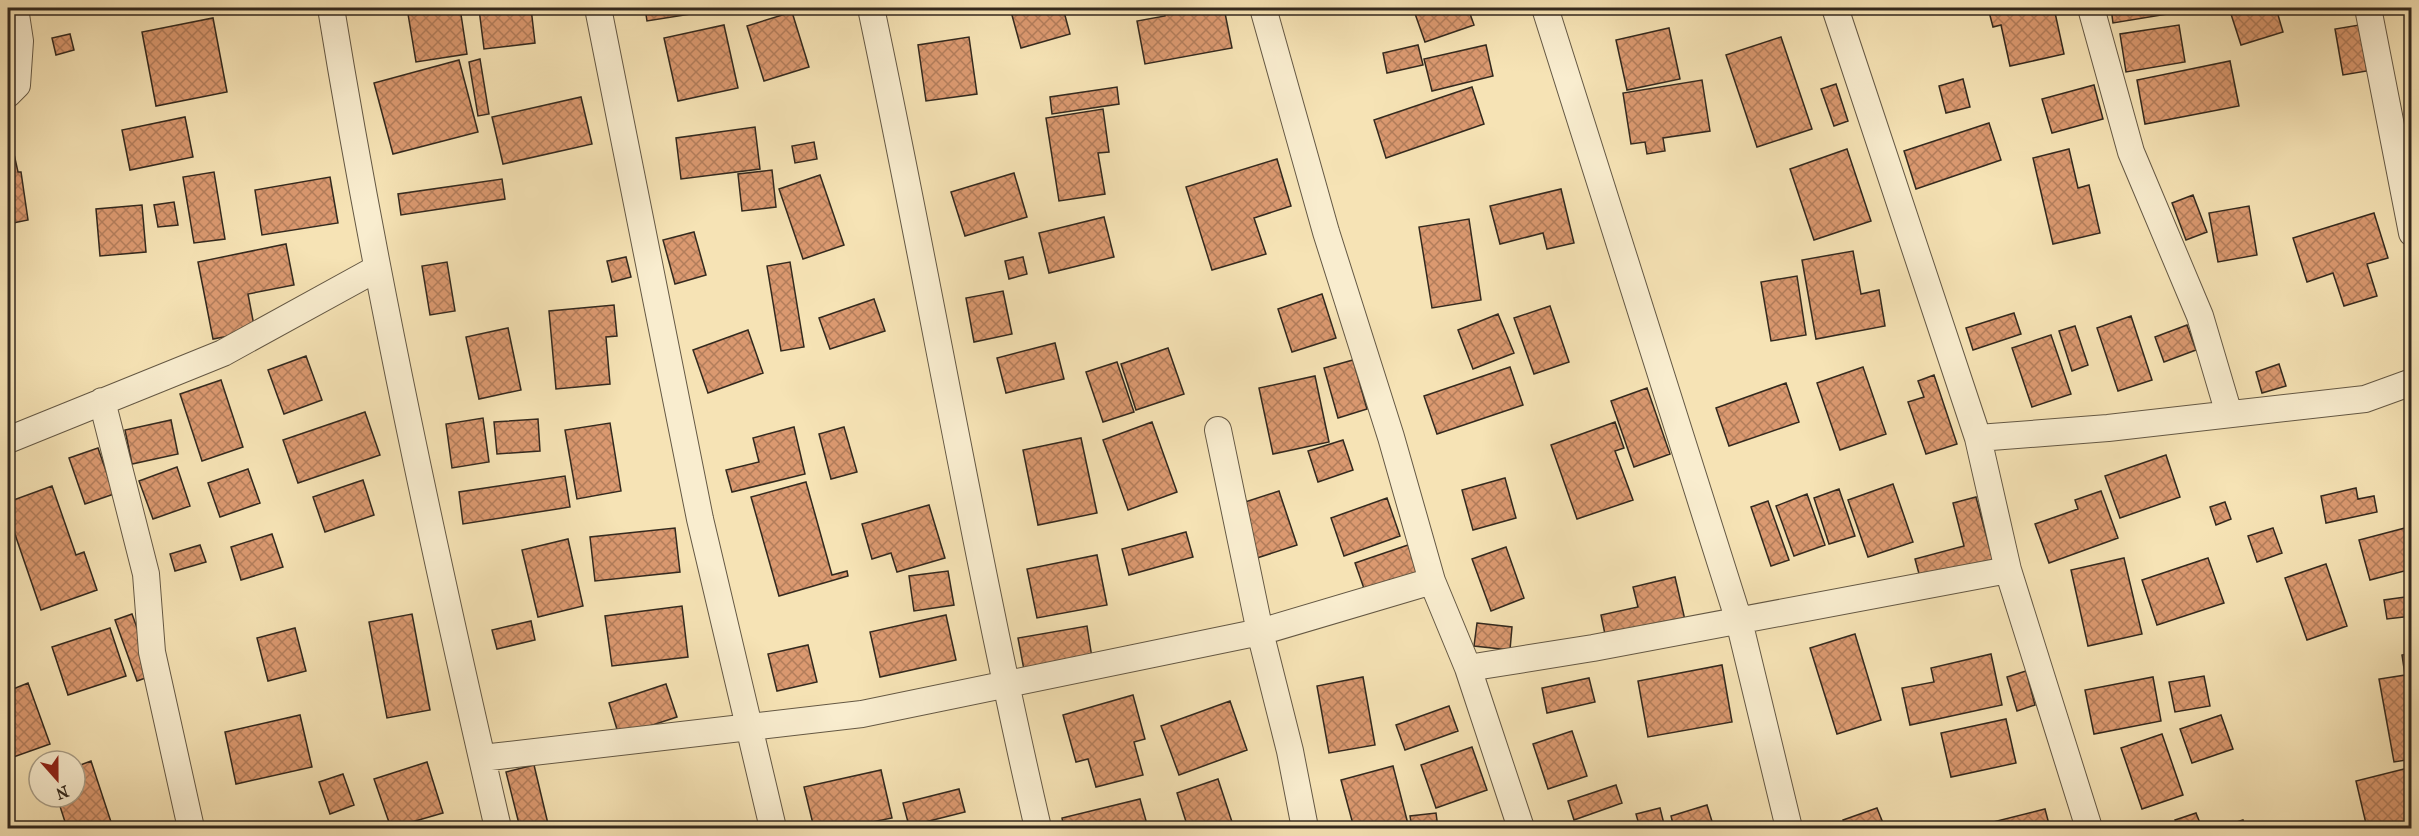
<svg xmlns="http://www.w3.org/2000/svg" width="2419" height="836" viewBox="0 0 2419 836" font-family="'IM FELL French Canon',serif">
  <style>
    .building { fill: url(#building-cross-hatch); stroke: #33291e; stroke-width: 1.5 }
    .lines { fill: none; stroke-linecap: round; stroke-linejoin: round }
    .street-casing { stroke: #645844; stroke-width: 28 }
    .street { stroke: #f9edcf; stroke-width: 26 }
  </style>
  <defs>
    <pattern id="building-cross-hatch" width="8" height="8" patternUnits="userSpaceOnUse" patternTransform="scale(1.5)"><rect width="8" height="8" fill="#db9970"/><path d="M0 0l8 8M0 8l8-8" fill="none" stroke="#b27d5b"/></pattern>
  </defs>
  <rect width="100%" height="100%" fill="#f6e3b5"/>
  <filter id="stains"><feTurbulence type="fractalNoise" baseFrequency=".00333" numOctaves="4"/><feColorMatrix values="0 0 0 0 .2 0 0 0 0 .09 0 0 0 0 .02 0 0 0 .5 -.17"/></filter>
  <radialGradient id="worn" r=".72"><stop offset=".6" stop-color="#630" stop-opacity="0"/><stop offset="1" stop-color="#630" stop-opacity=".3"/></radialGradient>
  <path class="building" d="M 407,8 L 460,8 L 467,54 L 416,62 Z
    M 493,8 L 531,8 L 535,43 L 484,49 L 479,9 Z
    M 645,8 L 709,8 L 709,11 L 647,21 Z
    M 1010,8 L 1063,8 L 1070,34 L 1021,48 Z
    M 1164,8 L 1224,8 L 1232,48 L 1145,64 L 1137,21 L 1165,16 Z
    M 1413,8 L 1468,8 L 1474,25 L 1425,42 Z
    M 1988,8 L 2054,8 L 2064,54 L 2010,66 L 2001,25 L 1993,27 Z
    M 2111,8 L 2204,8 L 2113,23 Z
    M 2229,8 L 2276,8 L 2283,32 L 2241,45 Z
    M 792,12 L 809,67 L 764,81 L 747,26 Z
    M 213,18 L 227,92 L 156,106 L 142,32 Z
    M 724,25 L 738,88 L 678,101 L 664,38 Z
    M 2179,25 L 2185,62 L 2126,72 L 2120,34 Z
    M 2359,25 L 2367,71 L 2343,75 L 2335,29 Z
    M 1669,28 L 1680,79 L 1627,90 L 1616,40 Z
    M 70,34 L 74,50 L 56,55 L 52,38 Z
    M 969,37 L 977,94 L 926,101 L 918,45 Z
    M 1781,37 L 1812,129 L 1757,147 L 1726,55 Z
    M 1418,45 L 1423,65 L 1387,73 L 1383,53 Z
    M 1486,45 L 1493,76 L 1432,91 L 1424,59 Z
    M 480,59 L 489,114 L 478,116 L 469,62 Z
    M 459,60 L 478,132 L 393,154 L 374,83 Z
    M 2230,61 L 2239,106 L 2145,124 L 2137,80 Z
    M 1963,79 L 1970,107 L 1946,113 L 1939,86 Z
    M 1702,80 L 1710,131 L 1663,138 L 1665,151 L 1647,154 L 1645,142 L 1631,144 L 1623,93 Z
    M 1836,84 L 1848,121 L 1834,126 L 1821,89 Z
    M 2094,85 L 2103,119 L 2052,133 L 2042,99 Z
    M 1117,87 L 1119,104 L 1052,114 L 1050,97 Z
    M 1472,87 L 1484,124 L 1386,158 L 1374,120 Z
    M 581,97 L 592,144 L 503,164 L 492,117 Z
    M 1103,109 L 1109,152 L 1098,153 L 1105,194 L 1059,201 L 1046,118 Z
    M 185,117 L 193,157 L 130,170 L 122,130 Z
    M 1989,123 L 2001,160 L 1916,189 L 1904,151 Z
    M 755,127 L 760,169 L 681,179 L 676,138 Z
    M 814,142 L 817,159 L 795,163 L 792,146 Z
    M 8,145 L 12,145 L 18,172 L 21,172 L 28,220 L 8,224 Z
    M 1847,149 L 1871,221 L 1814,240 L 1790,169 Z
    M 2069,149 L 2078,188 L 2089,185 L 2100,233 L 2053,244 L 2033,158 Z
    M 1277,159 L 1291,206 L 1254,218 L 1266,254 L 1212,270 L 1186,187 Z
    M 772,170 L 776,207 L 742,211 L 738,174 Z
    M 214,172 L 225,239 L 194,243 L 183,177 Z
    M 1014,173 L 1027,217 L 965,236 L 951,192 Z
    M 820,175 L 844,245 L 803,259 L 779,189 Z
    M 330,177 L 338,223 L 262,235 L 255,190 Z
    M 502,179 L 505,199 L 401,215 L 398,194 Z
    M 1561,189 L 1574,243 L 1547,249 L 1543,233 L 1500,244 L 1490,206 Z
    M 2193,195 L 2207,232 L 2186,240 L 2172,203 Z
    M 174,202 L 178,225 L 158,227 L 154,205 Z
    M 142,205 L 146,252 L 100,256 L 96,209 Z
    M 2249,206 L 2257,255 L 2218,262 L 2209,213 Z
    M 2374,213 L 2388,258 L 2367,264 L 2377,296 L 2344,306 L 2333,273 L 2307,282 L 2293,238 Z
    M 1104,217 L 1114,257 L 1049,273 L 1039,233 Z
    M 1469,219 L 1481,300 L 1432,308 L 1419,227 Z
    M 694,232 L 706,275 L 675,284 L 663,240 Z
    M 286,244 L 294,285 L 248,294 L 255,331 L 213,339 L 198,262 Z
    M 1853,251 L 1861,294 L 1879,290 L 1885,326 L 1816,339 L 1802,260 Z
    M 626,257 L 631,277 L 612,282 L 607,261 Z
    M 1023,257 L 1027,274 L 1009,279 L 1005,261 Z
    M 447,262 L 455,311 L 430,315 L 422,266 Z
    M 790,262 L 804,347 L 781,351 L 767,266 Z
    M 1797,276 L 1806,335 L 1771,341 L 1761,282 Z
    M 1003,291 L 1012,334 L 974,342 L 966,298 Z
    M 1322,294 L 1336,338 L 1292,352 L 1278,309 Z
    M 874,299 L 885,331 L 830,349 L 819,318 Z
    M 614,305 L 617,336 L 606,337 L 610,384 L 556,389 L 549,311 Z
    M 1550,306 L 1569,362 L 1534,374 L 1514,318 Z
    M 2014,313 L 2021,334 L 1973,350 L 1966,328 Z
    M 1498,314 L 1514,353 L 1473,369 L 1458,330 Z
    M 2131,316 L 2152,380 L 2118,391 L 2097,328 Z
    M 2187,325 L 2196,350 L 2164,362 L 2155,337 Z
    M 2075,326 L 2088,365 L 2072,371 L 2059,331 Z
    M 508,328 L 521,390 L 479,399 L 466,337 Z
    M 748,330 L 763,373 L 708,393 L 693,350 Z
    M 2051,335 L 2071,394 L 2032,407 L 2012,348 Z
    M 1055,343 L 1064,379 L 1006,393 L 997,358 Z
    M 1168,348 L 1184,394 L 1136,410 L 1121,364 Z
    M 306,356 L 322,400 L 284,414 L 268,370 Z
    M 1353,360 L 1367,409 L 1338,418 L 1324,368 Z
    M 1117,362 L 1134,412 L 1103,422 L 1086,372 Z
    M 2279,364 L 2286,386 L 2262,393 L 2256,372 Z
    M 1510,367 L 1523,405 L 1437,434 L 1424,396 Z
    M 1863,367 L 1886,434 L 1840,450 L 1817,383 Z
    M 1934,375 L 1957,444 L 1926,454 L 1908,402 L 1924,397 L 1918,381 Z
    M 1315,376 L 1329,442 L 1273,454 L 1259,388 Z
    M 221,380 L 243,447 L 202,461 L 180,394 Z
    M 1786,383 L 1799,422 L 1729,446 L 1716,408 Z
    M 1647,388 L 1670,454 L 1634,467 L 1611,401 Z
    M 365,412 L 380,455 L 298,483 L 283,440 Z
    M 483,418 L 489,462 L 452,468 L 446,424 Z
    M 538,419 L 540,451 L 497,454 L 494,422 Z
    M 171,420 L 178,454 L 132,464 L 125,430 Z
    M 1152,422 L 1177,492 L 1128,510 L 1103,440 Z
    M 1615,422 L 1624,448 L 1615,451 L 1633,500 L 1577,519 L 1551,445 Z
    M 610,423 L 621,491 L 577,499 L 565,430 Z
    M 794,427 L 805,474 L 732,492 L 726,470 L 759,462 L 753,438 Z
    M 844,427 L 857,472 L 831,479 L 819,434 Z
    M 1081,438 L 1097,513 L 1038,525 L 1023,450 Z
    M 1343,440 L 1353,470 L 1318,482 L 1308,451 Z
    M 98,448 L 114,494 L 85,504 L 69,458 Z
    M 2166,455 L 2180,497 L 2120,518 L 2105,476 Z
    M 177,467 L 190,506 L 153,519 L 139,481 Z
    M 248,469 L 260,503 L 220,517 L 208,483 Z
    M 565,476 L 570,507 L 463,524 L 459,492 Z
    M 1505,478 L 1516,518 L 1473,530 L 1462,490 Z
    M 363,480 L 374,515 L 325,532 L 313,497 Z
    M 806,482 L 832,575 L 847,571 L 848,576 L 779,596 L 751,497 Z
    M 1893,484 L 1913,542 L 1868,557 L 1848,500 Z
    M 52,486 L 76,555 L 84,552 L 97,590 L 41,610 L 8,514 L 8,502 Z
    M 2356,488 L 2358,499 L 2374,496 L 2377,512 L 2326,523 L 2321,496 Z
    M 1839,489 L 1855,536 L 1829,544 L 1814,498 Z
    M 1279,491 L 1297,545 L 1257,558 L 1239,504 Z
    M 2101,491 L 2118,538 L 2049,563 L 2035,524 L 2078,509 L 2075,500 Z
    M 1807,494 L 1825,545 L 1794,556 L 1776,506 Z
    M 1976,497 L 1993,561 L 1921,581 L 1915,559 L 1964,546 L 1953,503 Z
    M 1387,498 L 1400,536 L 1344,556 L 1331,518 Z
    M 1768,501 L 1789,560 L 1771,566 L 1751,507 Z
    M 2225,502 L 2231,519 L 2216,525 L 2210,507 Z
    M 929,505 L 945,558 L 897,572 L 891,553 L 872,559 L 862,524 Z
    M 675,528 L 680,572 L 595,581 L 590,537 Z
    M 2273,528 L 2282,553 L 2257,562 L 2248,536 Z
    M 2405,528 L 2412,553 L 2412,569 L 2370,580 L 2359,540 Z
    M 1186,532 L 1193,557 L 1129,575 L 1122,549 Z
    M 272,534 L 283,567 L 241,580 L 231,547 Z
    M 568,539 L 583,606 L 538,617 L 522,550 Z
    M 200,545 L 206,562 L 175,571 L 170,554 Z
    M 1408,545 L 1420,578 L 1367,597 L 1355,563 Z
    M 1506,547 L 1524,598 L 1491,611 L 1472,559 Z
    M 1097,555 L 1107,605 L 1037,618 L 1027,569 Z
    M 2124,558 L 2142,634 L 2088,646 L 2071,570 Z
    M 2208,558 L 2224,603 L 2157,625 L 2142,580 Z
    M 2326,564 L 2347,626 L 2307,640 L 2285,578 Z
    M 948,571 L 954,605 L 914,611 L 909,576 Z
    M 1675,577 L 1685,620 L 1606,639 L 1601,615 L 1638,607 L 1633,587 Z
    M 2412,596 L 2412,616 L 2387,619 L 2384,600 Z
    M 682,606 L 688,657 L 612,666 L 605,616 Z
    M 132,614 L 154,675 L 137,681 L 115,620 Z
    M 412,614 L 430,710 L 387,718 L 369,622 Z
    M 946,615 L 956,660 L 880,677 L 870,632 Z
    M 531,621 L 535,640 L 497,649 L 492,630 Z
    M 1477,623 L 1512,627 L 1510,650 L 1474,646 Z
    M 1087,626 L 1092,658 L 1024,670 L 1018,638 Z
    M 110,628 L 126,676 L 68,695 L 52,647 Z
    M 295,628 L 306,671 L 268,681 L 257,638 Z
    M 1855,634 L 1881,720 L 1837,734 L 1810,648 Z
    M 808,645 L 817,682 L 777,691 L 768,654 Z
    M 2412,653 L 2412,759 L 2394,762 L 2379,679 L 2405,675 L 2402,655 Z
    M 1991,654 L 2002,705 L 1910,725 L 1902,688 L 1934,682 L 1931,668 Z
    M 1722,665 L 1732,722 L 1648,737 L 1638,681 Z
    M 2026,671 L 2035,705 L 2017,711 L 2007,677 Z
    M 2204,676 L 2210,706 L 2175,712 L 2169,682 Z
    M 1363,677 L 1375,745 L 1329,753 L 1317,686 Z
    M 2153,677 L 2161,721 L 2094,734 L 2085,690 Z
    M 1589,678 L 1595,702 L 1547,713 L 1542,688 Z
    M 28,683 L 50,744 L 8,759 L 8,691 Z
    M 666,684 L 677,717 L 619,736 L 609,703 Z
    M 1133,695 L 1145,739 L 1134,742 L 1143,775 L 1096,787 L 1088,759 L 1076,762 L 1063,715 Z
    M 1230,701 L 1247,750 L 1179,775 L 1161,726 Z
    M 1449,706 L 1458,731 L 1405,750 L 1396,725 Z
    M 300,715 L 312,767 L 236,784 L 225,732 Z
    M 2221,715 L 2233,749 L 2192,763 L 2180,729 Z
    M 2006,719 L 2016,763 L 1951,777 L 1941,733 Z
    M 1572,731 L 1587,776 L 1548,789 L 1533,744 Z
    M 2162,734 L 2183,795 L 2142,809 L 2121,748 Z
    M 1472,747 L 1487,790 L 1436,808 L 1421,765 Z
    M 91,761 L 113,828 L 67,828 L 57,797 L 75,797 L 75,767 Z
    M 427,762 L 443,813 L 391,828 L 374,779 Z
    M 534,765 L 549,828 L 520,828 L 506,772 Z
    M 1393,766 L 1408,824 L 1390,828 L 1354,828 L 1341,780 Z
    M 2412,767 L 2412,828 L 2367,828 L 2356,781 Z
    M 881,770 L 892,818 L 843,828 L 814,828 L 804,787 Z
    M 343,774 L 354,805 L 330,814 L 319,782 Z
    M 1218,779 L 1234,828 L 1188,828 L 1177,793 Z
    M 1616,785 L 1622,803 L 1574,820 L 1568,801 Z
    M 959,789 L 965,812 L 909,826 L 903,803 Z
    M 1140,799 L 1148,828 L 1064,828 L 1062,818 Z
    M 1707,805 L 1714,828 L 1674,828 L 1671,816 Z
    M 1660,808 L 1665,828 L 1640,828 L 1636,814 Z
    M 1877,808 L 1885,828 L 1846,828 L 1843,820 Z
    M 2045,809 L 2050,828 L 1990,828 L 1989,823 Z
    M 1436,813 L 1438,828 L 1412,828 L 1410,816 Z
    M 2196,813 L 2202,828 L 2178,828 L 2175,820 Z
    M 2243,820 L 2246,828 L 2218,828 Z"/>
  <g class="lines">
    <g class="street-casing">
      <path id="street" d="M 331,8 C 376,283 435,556 498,828
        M 598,8 L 700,519 L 773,828
        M 871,8 C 929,281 975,556 1038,828
        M 1263,8 L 1326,232 L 1391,437 L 1432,581 L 1468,668 L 1593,648 L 2008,570
        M 1545,8 L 1739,621 L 1789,828
        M 1835,8 L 1978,438 L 2008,570 L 2089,828
        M 2091,8 L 2131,152 L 2200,316 L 2229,414
        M 2368,8 L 2412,233
        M 8,94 L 17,85 L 20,41 L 15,8
        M 102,401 L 146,574 L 152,652 L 191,828
        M 1218,430 L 1260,632 L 1290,751 L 1305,828
        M 1978,438 L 2108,428 L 2365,399 L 2412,382
        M 8,440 L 223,353 L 376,269
        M 1468,668 L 1521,828
        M 482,758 L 862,714 L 1260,632 L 1432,581"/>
    </g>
    <use href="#street" class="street"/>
  </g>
  <rect width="2419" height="836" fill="none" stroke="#f6e3b5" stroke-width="30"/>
  <rect x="9" y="9" width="2401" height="818" fill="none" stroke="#33291e" stroke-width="3"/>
  <rect x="15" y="15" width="2389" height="806" fill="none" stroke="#33291e" stroke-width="1.5"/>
  <g transform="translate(57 779) rotate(159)"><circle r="28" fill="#f9edcf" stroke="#aa9f88" stroke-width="1.5"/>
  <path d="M0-4.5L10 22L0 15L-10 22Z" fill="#8f2418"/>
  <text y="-9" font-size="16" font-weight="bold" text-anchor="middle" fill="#33291e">N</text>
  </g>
  <rect width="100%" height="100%" filter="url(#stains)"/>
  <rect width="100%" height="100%" fill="url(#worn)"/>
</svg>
